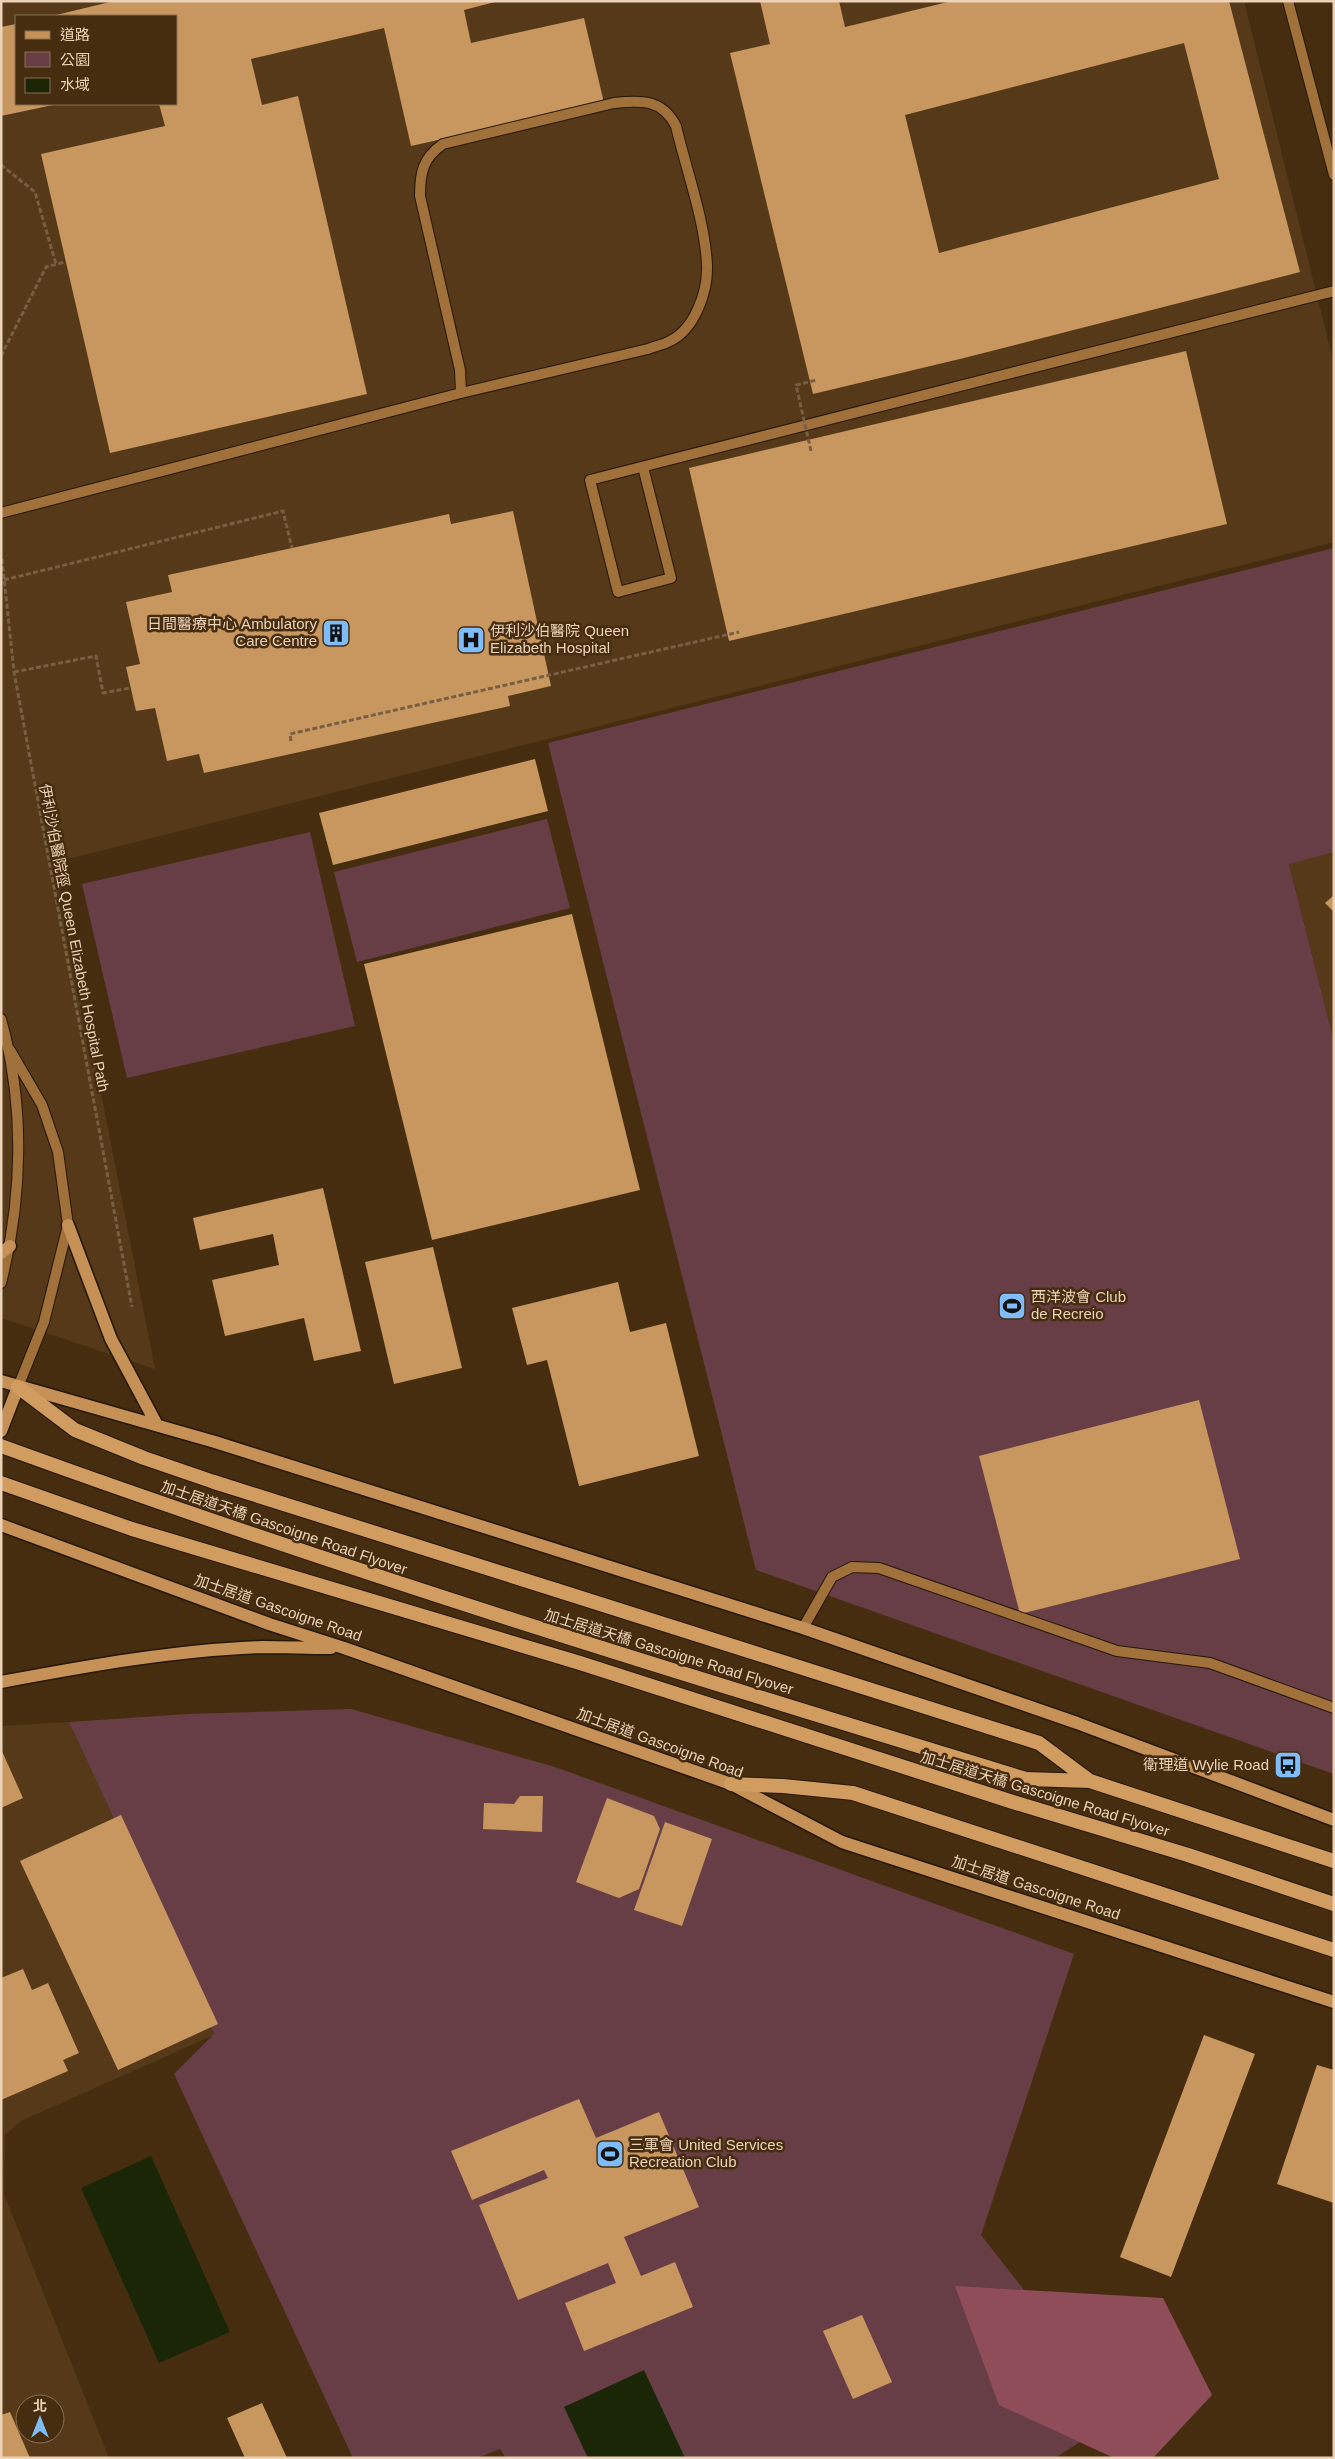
<svg xmlns="http://www.w3.org/2000/svg" width="1335" height="2459" viewBox="0 0 1335 2459" font-family="Arial,'Noto Sans TC',sans-serif">
  <style>
    .built { fill: #553919; fill-rule: evenodd }
    .green { fill: #683e46 }
    .forest { fill: #8f4c59 }
    .water { fill: #1a2606 }
    .building { fill: #c89760; fill-rule: evenodd }
    .lines { fill: none; stroke-linecap: round; stroke-linejoin: round }
    .service-casing { stroke: #261706; stroke-width: 12 }
    .minor-casing { stroke: #261706; stroke-width: 12 }
    .tertiary-casing { stroke: #261706; stroke-width: 12 }
    .primary-casing { stroke: #261706; stroke-width: 15 }
    .trunk-casing { stroke: #261706; stroke-width: 16 }
    .path { stroke: #785f43; stroke-width: 3; stroke-dasharray: 5 2.5; stroke-linecap: butt }
    .service { stroke: #a0713b; stroke-width: 10 }
    .minor { stroke: #a0713b; stroke-width: 10 }
    .tertiary { stroke: #a0713b; stroke-width: 10 }
    .primary { stroke: #c59157; stroke-width: 12 }
    .trunk { stroke: #d19c60; stroke-width: 14 }
    .trunk-bridge-casing { stroke: #261706; stroke-width: 16; stroke-linecap: butt }
    .path-bridge { stroke: #785f43; stroke-width: 3; stroke-dasharray: 5 2.5; stroke-linecap: butt }
    .trunk-bridge { stroke: #d19c60; stroke-width: 14 }
    .labels { text-anchor: middle; stroke-width: 5; stroke-linejoin: round; paint-order: stroke }
    .poi-label { font-size: 15px; fill: #ecd2b7; stroke: #462d10; text-anchor: start }
    .street-label { font-size: 15px; fill: #ecd2b7; stroke: #462d10 }
  </style>
  <rect width="100%" height="100%" fill="#462d10"/>
  <path class="built" d="M 1,1 L 1244,1 L 1334,364 L 1334,542 L 56,862 L 155,1369 L 1,1318 ZM 16,16 L 176,16 L 176,104 L 16,104 Z
    M 1334,852 L 1334,1042 L 1289,863 Z
    M 69,1722 L 214,2035 L 21,2121 L 5,2135 L 4,2194 L 109,2458 L 1,2458 L 1,1726 ZM 25,2404 L 55,2404 L 55,2434 L 25,2434 Z"/>
  <path class="green" d="M 1334,548 L 1334,852 L 1289,864 L 1334,1042 L 1334,1774 L 756,1570 L 548,743 Z
    M 547,819 L 570,908 L 357,962 L 334,872 Z
    M 310,832 L 355,1026 L 127,1078 L 82,884 Z
    M 351,1709 L 555,1767 L 1074,1954 L 981,2235 L 1122,2415 L 1055,2458 L 506,2458 L 500,2449 L 477,2458 L 353,2458 L 174,2074 L 214,2034 L 69,1722 L 188,1714 Z"/>
  <path class="forest" d="M 955,2286 L 1163,2298 L 1212,2395 L 1153,2458 L 1114,2458 L 999,2405 Z"/>
  <path class="water" d="M 151,2156 L 230,2332 L 159,2363 L 81,2188 Z
    M 644,2370 L 685,2458 L 588,2458 L 564,2407 Z"/>
  <path class="building" d="M 114,1 L 499,1 L 464,10 L 471,43 L 584,18 L 604,103 L 411,146 L 384,28 L 251,59 L 262,105 L 298,96 L 367,394 L 110,453 L 41,154 L 165,126 L 159,104 L 176,104 L 176,16 L 52,16 Z
    M 760,1 L 839,1 L 845,27 L 952,1 L 1229,1 L 1300,272 L 964,358 L 813,394 L 730,53 L 770,44 ZM 1184,43 L 1219,179 L 939,253 L 905,115 Z
    M 16,24 L 16,104 L 53,105 L 1,116 L 1,27 Z
    M 1186,351 L 1227,524 L 729,641 L 689,468 Z
    M 513,511 L 551,686 L 508,696 L 510,706 L 204,773 L 199,754 L 167,761 L 155,708 L 136,711 L 126,667 L 140,664 L 126,602 L 172,592 L 168,575 L 449,514 L 451,524 Z
    M 535,759 L 548,811 L 333,865 L 319,813 Z
    M 1334,895 L 1334,912 L 1325,903 Z
    M 572,914 L 640,1190 L 432,1240 L 364,964 Z
    M 323,1188 L 361,1351 L 314,1361 L 304,1318 L 225,1336 L 212,1280 L 279,1265 L 273,1234 L 200,1250 L 193,1218 Z
    M 433,1247 L 462,1368 L 394,1384 L 365,1262 Z
    M 618,1282 L 630,1332 L 666,1323 L 699,1456 L 579,1486 L 547,1360 L 527,1365 L 512,1308 Z
    M 1199,1400 L 1240,1559 L 1020,1614 L 979,1456 Z
    M 1,1749 L 23,1798 L 1,1808 Z
    M 520,1796 L 543,1796 L 542,1832 L 483,1829 L 484,1803 L 514,1804 Z
    M 607,1798 L 654,1816 L 660,1829 L 639,1889 L 619,1898 L 576,1882 Z
    M 121,1815 L 218,2024 L 118,2070 L 20,1861 Z
    M 665,1822 L 712,1839 L 682,1926 L 634,1910 Z
    M 23,1969 L 32,1990 L 48,1983 L 79,2053 L 63,2060 L 68,2071 L 1,2100 L 1,1978 Z
    M 1204,2035 L 1255,2054 L 1171,2277 L 1120,2257 Z
    M 1317,2065 L 1334,2070 L 1334,2203 L 1277,2184 Z
    M 579,2099 L 596,2138 L 659,2112 L 699,2207 L 624,2237 L 641,2276 L 675,2262 L 693,2307 L 584,2351 L 565,2303 L 616,2283 L 608,2263 L 518,2300 L 479,2205 L 548,2178 L 544,2170 L 472,2200 L 451,2151 Z
    M 862,2315 L 892,2382 L 853,2399 L 823,2331 Z
    M 262,2403 L 287,2458 L 245,2458 L 227,2418 Z
    M 10,2412 L 30,2458 L 1,2458 L 1,2415 Z"/>
  <g class="lines">
    <g class="service-casing">
      <path id="service" d="M 643,467 L 671,578 L 618,592 L 590,480 L 1334,291
        M 1,513 L 461,393 L 648,349 C 655,346 663,345 670,341 C 695,329 708,291 707,265 C 705,221 686,169 676,126 C 662,99 641,100 614,103 L 443,144 C 423,158 420,172 420,196 L 460,370 L 461,393
        M 803,1628 L 832,1577 L 852,1567 L 879,1568 L 1117,1651 L 1210,1663 L 1334,1708"/>
    </g>
    <g class="minor-casing">
      <path id="minor" d="M 1,1019 C 25,1104 23,1197 1,1283
        M 10,1050 L 42,1105 L 58,1152 L 68,1225 L 44,1322 L 18,1387"/>
    </g>
    <g class="tertiary-casing">
      <path id="tertiary" d="M 1288,1 L 1334,175"/>
    </g>
    <g class="primary-casing">
      <path id="primary" d="M 68,1225 L 111,1339 L 157,1425
        M 1,1253 L 10,1246
        M 1,1381 L 215,1442 L 803,1628 L 1077,1723 L 1334,1820
        M 1,1431 L 18,1387
        M 1,1525 L 269,1624 L 344,1648 L 731,1784 L 842,1842 L 1334,2002
        M 1,1682 C 87,1666 175,1650 262,1647 C 285,1647 308,1648 331,1648"/>
    </g>
    <g class="trunk-casing">
      <path id="trunk" d="M 18,1387 L 75,1430 L 144,1458 L 214,1482
        M 556,1590 L 1039,1743 L 1090,1781
        M 1026,1779 L 1090,1781 L 1334,1861
        M 731,1784 L 783,1786 L 853,1793 L 1334,1950"/>
    </g>
    <path class="path" d="M 1,165 L 35,192 L 56,264
      M 1,356 L 46,267 L 65,262
      M 2,559 L 14,672 L 132,1307
      M 4,580 L 283,511 L 292,548
      M 14,672 L 96,656 L 103,693 L 130,688
      M 291,741 L 290,734 L 739,632"/>
    <use href="#service" class="service"/>
    <use href="#minor" class="minor"/>
    <use href="#tertiary" class="tertiary"/>
    <use href="#primary" class="primary"/>
    <use href="#trunk" class="trunk"/>
    <g class="trunk-bridge-casing">
      <path id="trunk-bridge" d="M 1,1446 C 339,1569 682,1674 1026,1779
        M 214,1482 L 556,1590
        M 1,1483 L 132,1529 L 580,1663 L 1016,1803 L 1188,1855 L 1334,1904"/>
    </g>
    <path class="path-bridge" d="M 811,451 L 796,385 L 817,380"/>
    <use href="#trunk-bridge" class="trunk-bridge"/>
  </g>
  <defs>
    <g id="building-square" transform="scale(1.4375)"><rect x="-9" y="-9" width="18" height="18" rx="4" fill="#7ebdf9" stroke="#462d10"/><path d="M-4-6H4V6H1V3H-1V6H-4ZM-2.5-4.3h1.7v1.8h-1.7ZM.8-4.3h1.7v1.8H.8ZM-2.5-1h1.7V.8h-1.7ZM.8-1h1.7V.8H.8Z" fill="#111"/></g>
    <g id="hospital-square" transform="scale(1.4375)"><rect x="-9" y="-9" width="18" height="18" rx="4" fill="#7ebdf9" stroke="#462d10"/><path d="M-5-5h3v3.5h4V-5h3V5h-3V1.5h-4V5h-3Z" fill="#111"/></g>
    <g id="stadium-square" transform="scale(1.4375)"><rect x="-9" y="-9" width="18" height="18" rx="4" fill="#7ebdf9" stroke="#462d10"/><path d="M0-5a6.5 5 0 1 0 0 10a6.5 5 0 1 0 0-10ZM-3.5-1.8h7v3.6h-7Z" fill="#111"/></g>
    <g id="bus-square" transform="scale(1.4375)"><rect x="-9" y="-9" width="18" height="18" rx="4" fill="#7ebdf9" stroke="#462d10"/><path d="M-5-6H5V4H4V6H2V4H-2V6H-4V4H-5ZM-3.5-4V0h7V-4ZM-3.5 1.2v1.5H-2V1.2ZM2 1.2v1.5H3.5V1.2Z" fill="#111"/></g>
  </defs>
  <g fill-rule="evenodd">
    <use href="#building-square" x="336" y="633"/>
    <use href="#hospital-square" x="471" y="640"/>
    <use href="#stadium-square" x="1012" y="1306"/>
    <use href="#bus-square" x="1288" y="1765"/>
    <use href="#stadium-square" x="610" y="2154"/>
  </g>
  <g class="labels">
    <g class="poi-label">
      <text x="317" y="629" text-anchor="end">日間醫療中心 Ambulatory<tspan x="317" dy="17">Care Centre</tspan></text>
      <text x="490" y="636">伊利沙伯醫院 Queen<tspan x="490" dy="17">Elizabeth Hospital</tspan></text>
      <text x="1031" y="1302">西洋波會 Club<tspan x="1031" dy="17">de Recreio</tspan></text>
      <text x="1269" y="1770" text-anchor="end">衛理道 Wylie Road</text>
      <text x="629" y="2150">三軍會 United Services<tspan x="629" dy="17">Recreation Club</tspan></text>
    </g>
    <g class="street-label">
      <text transform="translate(74 938) rotate(79)" y="5">伊利沙伯醫院徑 Queen Elizabeth Hospital Path</text>
      <text transform="translate(284 1528) rotate(19)" y="5">加士居道天橋 Gascoigne Road Flyover</text>
      <text transform="translate(278 1608) rotate(19)" y="5">加士居道 Gascoigne Road</text>
      <text transform="translate(669 1652) rotate(17)" y="5">加士居道天橋 Gascoigne Road Flyover</text>
      <text transform="translate(660 1743) rotate(20)" y="5">加士居道 Gascoigne Road</text>
      <text transform="translate(1045 1794) rotate(17)" y="5">加士居道天橋 Gascoigne Road Flyover</text>
      <text transform="translate(1036 1888) rotate(18)" y="5">加士居道 Gascoigne Road</text>
    </g>
  </g>
  <rect width="1335" height="2459" fill="none" stroke="#ecd2b7" stroke-width="5"/>
  <rect x="15" y="15" width="162" height="90" fill="#462d10" stroke="#886f53"/>
  <rect x="25" y="31" width="25" height="8" fill="#c59157" stroke="#886f53"/>
  <text x="60" y="40" font-size="15" fill="#ecd2b7">道路</text>
  <rect x="25" y="52" width="25" height="15" fill="#683e46" stroke="#886f53"/>
  <text x="60" y="65" font-size="15" fill="#ecd2b7">公園</text>
  <rect x="25" y="78" width="25" height="15" fill="#1a2606" stroke="#886f53"/>
  <text x="60" y="90" font-size="15" fill="#ecd2b7">水域</text>
  <g transform="translate(40 2419)"><circle r="24" fill="#462d10" stroke="#886f53"/>
  <path d="M0-4L9 19L0 12L-9 19Z" fill="#7ebdf9"/>
  <text y="-8" font-size="14" font-weight="bold" text-anchor="middle" fill="#ecd2b7">北</text>
  </g>
</svg>
